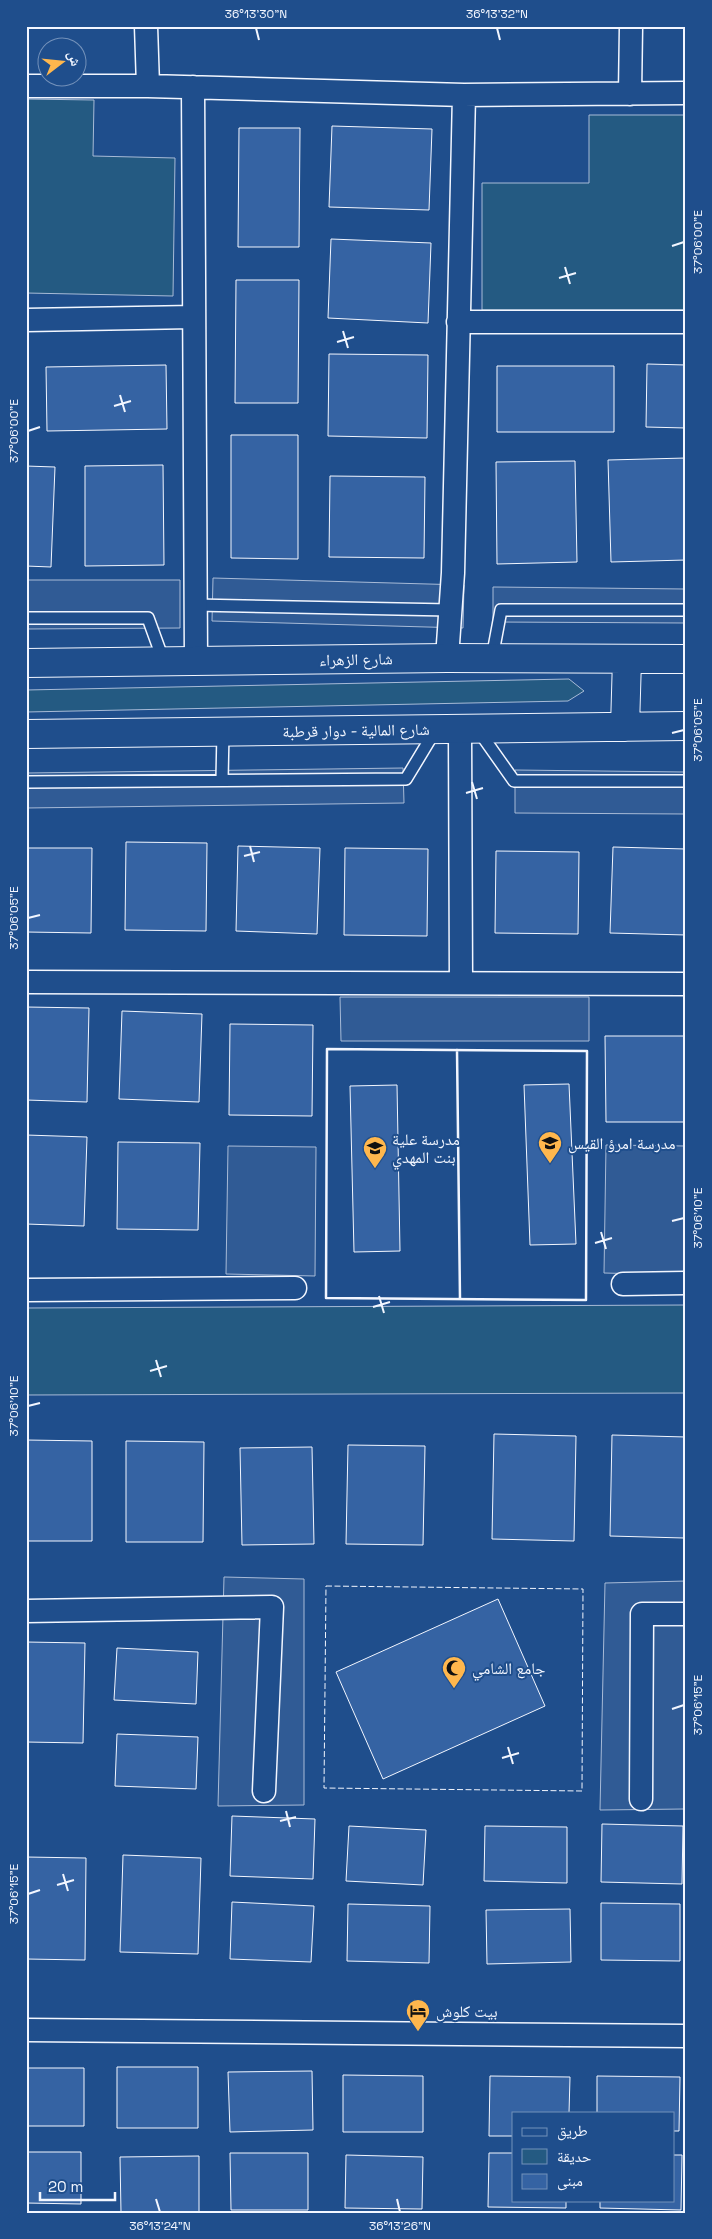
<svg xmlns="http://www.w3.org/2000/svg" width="712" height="2239" viewBox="0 0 712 2239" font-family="'Space Grotesk','Noto Naskh Arabic',sans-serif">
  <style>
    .green { fill: #245a82; stroke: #a8bbd7 }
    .parking { fill: #305b95; stroke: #a8bbd7 }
    .building { fill: #3563a3; stroke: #f2f6ff }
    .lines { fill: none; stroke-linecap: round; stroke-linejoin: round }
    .lane-casing { stroke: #f2f6ff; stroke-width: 14 }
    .street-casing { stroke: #f2f6ff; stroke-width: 25 }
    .secondary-casing { stroke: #f2f6ff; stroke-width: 30 }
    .lane { stroke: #1f4e8c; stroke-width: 11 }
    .street { stroke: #1f4e8c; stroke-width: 22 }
    .secondary { stroke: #1f4e8c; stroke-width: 28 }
    .fence { stroke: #f2f6ff; stroke-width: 1; stroke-dasharray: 6 2.5; stroke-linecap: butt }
    .wall { stroke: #f2f6ff; stroke-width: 2.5 }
    .ticks { fill: none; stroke: #f2f6ff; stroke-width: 2 }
    .labels { text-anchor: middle; stroke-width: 4; stroke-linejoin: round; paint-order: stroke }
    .street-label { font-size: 16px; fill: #f2f6ff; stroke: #1f4e8c }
    .poi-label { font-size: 16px; fill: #f2f6ff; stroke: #1f4e8c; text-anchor: start }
    .neatline { fill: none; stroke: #f2f6ff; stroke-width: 2 }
    .ticks-label { font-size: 12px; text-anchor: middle; fill: #f2f6ff }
  </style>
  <rect width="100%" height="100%" fill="#1f4e8c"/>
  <path class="green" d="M 26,99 L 94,100 L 93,156 L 175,158 L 173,296 L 26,293 Z
    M 589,115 L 686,115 L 686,310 L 482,310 L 482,183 L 589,183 Z
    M 569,679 L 584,691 L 568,701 L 26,712 L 26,690 Z
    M 686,1305 L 686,1393 L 26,1395 L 26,1308 Z"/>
  <path class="parking" d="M 213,578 L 464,585 L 463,628 L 212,621 Z
    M 26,580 L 180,580 L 180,628 L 26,629 Z
    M 493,587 L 686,589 L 686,623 L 493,622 Z
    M 403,768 L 404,803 L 26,808 L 26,773 Z
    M 515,770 L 686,772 L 686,814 L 515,813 Z
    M 340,997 L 589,997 L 589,1041 L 341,1041 Z
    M 606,1145 L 686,1146 L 686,1275 L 604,1273 Z
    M 228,1146 L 316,1147 L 315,1276 L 226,1274 Z
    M 224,1577 L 304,1579 L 304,1805 L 218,1806 Z
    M 686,1581 L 684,1809 L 600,1810 L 605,1583 Z"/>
  <path class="building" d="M 332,126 L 432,129 L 429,210 L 329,207 Z
    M 239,128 L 300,128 L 299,247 L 238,247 Z
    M 331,239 L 431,243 L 428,323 L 328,318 Z
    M 236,280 L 299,280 L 298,403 L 235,403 Z
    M 329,354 L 428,355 L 427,438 L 328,436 Z
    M 647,364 L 686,365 L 686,428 L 646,427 Z
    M 166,365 L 167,429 L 47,431 L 46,367 Z
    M 497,366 L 614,366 L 614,432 L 497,432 Z
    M 231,435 L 298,435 L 298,559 L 231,558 Z
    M 686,458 L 686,560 L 611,562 L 608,460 Z
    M 575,461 L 577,562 L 497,564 L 496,462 Z
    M 163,465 L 164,565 L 85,566 L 85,466 Z
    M 26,466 L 55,467 L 51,567 L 26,566 Z
    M 330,476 L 425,477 L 424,558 L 329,557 Z
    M 126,842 L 207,843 L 206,931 L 125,930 Z
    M 238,846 L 320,848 L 317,934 L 236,931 Z
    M 613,847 L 686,849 L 686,935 L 610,933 Z
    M 26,848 L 92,848 L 91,933 L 26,932 Z
    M 345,848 L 428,849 L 427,936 L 344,935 Z
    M 496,851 L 579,852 L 578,934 L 495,933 Z
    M 26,1007 L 89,1008 L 87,1102 L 26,1100 Z
    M 122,1011 L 202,1014 L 199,1102 L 119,1099 Z
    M 230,1024 L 313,1025 L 312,1116 L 229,1115 Z
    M 605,1036 L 686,1036 L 686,1122 L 606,1122 Z
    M 569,1084 L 576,1244 L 530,1245 L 524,1085 Z
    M 397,1085 L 400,1251 L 354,1252 L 350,1086 Z
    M 26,1135 L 87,1137 L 84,1226 L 26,1224 Z
    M 118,1142 L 200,1143 L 198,1230 L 117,1229 Z
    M 494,1434 L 576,1436 L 574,1541 L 492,1539 Z
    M 612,1435 L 686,1437 L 684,1538 L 610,1536 Z
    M 26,1440 L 92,1441 L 92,1541 L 26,1541 Z
    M 126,1441 L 204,1442 L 203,1542 L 126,1542 Z
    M 348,1445 L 425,1446 L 423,1545 L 346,1544 Z
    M 312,1447 L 314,1544 L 242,1545 L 240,1448 Z
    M 498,1599 L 545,1706 L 383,1779 L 336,1672 Z
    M 26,1642 L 85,1643 L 83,1743 L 26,1742 Z
    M 117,1648 L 198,1652 L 196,1704 L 114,1700 Z
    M 117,1734 L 198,1737 L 196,1789 L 115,1786 Z
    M 232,1816 L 315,1819 L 313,1879 L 230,1876 Z
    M 602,1824 L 683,1826 L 682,1884 L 601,1882 Z
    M 349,1826 L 426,1830 L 423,1885 L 346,1881 Z
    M 485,1826 L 567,1827 L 567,1883 L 484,1881 Z
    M 123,1855 L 201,1858 L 198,1954 L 120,1952 Z
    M 26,1857 L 86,1858 L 85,1960 L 26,1959 Z
    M 232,1902 L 314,1906 L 311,1962 L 230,1959 Z
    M 601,1903 L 680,1904 L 680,1961 L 601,1960 Z
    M 348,1904 L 430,1906 L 429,1963 L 347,1961 Z
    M 570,1909 L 571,1962 L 487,1964 L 486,1910 Z
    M 117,2067 L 198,2067 L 198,2128 L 117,2128 Z
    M 26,2068 L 84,2068 L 84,2126 L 26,2126 Z
    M 312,2071 L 313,2130 L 230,2132 L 228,2072 Z
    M 343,2075 L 423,2076 L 423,2132 L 343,2132 Z
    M 490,2076 L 570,2077 L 569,2113 L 513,2113 L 513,2136 L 489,2136 Z
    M 597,2076 L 680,2077 L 679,2131 L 673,2131 L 673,2113 L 597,2113 Z
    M 26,2152 L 81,2152 L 81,2204 L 26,2203 Z
    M 230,2153 L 308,2153 L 308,2210 L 231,2210 Z
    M 489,2153 L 513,2153 L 513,2200 L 566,2200 L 566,2208 L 488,2207 Z
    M 346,2155 L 423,2157 L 422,2209 L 345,2208 Z
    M 673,2155 L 682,2155 L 681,2210 L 600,2208 L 600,2200 L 673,2200 Z
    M 199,2156 L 199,2213 L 121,2213 L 120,2157 Z"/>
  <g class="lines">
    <g class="lane-casing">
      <path id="lane" d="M 195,605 L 450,610
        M 26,618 L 148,618 L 164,662
        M 492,658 L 501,610 L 686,610
        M 478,730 L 514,781 L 686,781
        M 222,780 L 223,732
        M 26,782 L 406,779 L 435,731"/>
    </g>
    <g class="street-casing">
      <path id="street" d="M 146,26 L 148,86
        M 26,86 L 148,86 L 464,95 L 686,93
        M 193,87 L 196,661
        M 630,94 L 631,26
        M 26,320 L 193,317
        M 458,322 L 686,322
        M 447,658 L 453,573 L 464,95
        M 460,729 L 461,983
        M 26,982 L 686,984
        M 623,1284 L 686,1283
        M 26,1290 L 295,1288
        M 26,1611 L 272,1607 L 264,1791
        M 641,1799 L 642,1614 L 686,1614
        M 26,2030 L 686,2036"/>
    </g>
    <g class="secondary-casing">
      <path id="secondary" d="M 26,663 L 447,658 L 686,659
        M 625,727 L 627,659
        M 26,734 L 686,726"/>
    </g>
    <use href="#lane" class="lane"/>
    <use href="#street" class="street"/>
    <use href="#secondary" class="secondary"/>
    <path class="fence" d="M 326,1586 L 583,1589 L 582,1791 L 324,1788 Z"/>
    <path class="wall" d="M 327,1049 L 587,1051 L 586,1300 L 326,1298 Z
      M 457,1050 L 460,1299"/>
  </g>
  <path class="ticks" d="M 256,28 L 259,40M 497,28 L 500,40M 672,246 L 684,242M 565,267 L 570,284M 559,278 L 576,273M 343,331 L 348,348M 337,342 L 354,337M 120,395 L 125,412M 114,406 L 131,401M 28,431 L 40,427M 672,733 L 684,730M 472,782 L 477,799M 466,793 L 483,788M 250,846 L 254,862M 244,856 L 260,852M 28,918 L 40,915M 672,1221 L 684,1218M 601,1232 L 606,1249M 595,1243 L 612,1238M 379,1296 L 384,1313M 373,1307 L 390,1302M 156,1360 L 161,1377M 150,1371 L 167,1366M 28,1406 L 40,1403M 672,1709 L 684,1705M 508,1747 L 513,1764M 502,1758 L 519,1753M 286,1811 L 290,1827M 280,1821 L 296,1817M 63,1874 L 68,1891M 57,1885 L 74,1880M 28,1894 L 40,1890M 156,2199 L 160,2212M 397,2199 L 400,2212"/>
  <defs>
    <g id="school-pin" transform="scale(1.25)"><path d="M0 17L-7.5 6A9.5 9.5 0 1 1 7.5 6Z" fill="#ffb74d" stroke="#1f4e8c"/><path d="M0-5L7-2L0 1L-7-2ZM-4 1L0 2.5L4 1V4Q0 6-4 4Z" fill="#111"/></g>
    <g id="mosque-pin" transform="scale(1.25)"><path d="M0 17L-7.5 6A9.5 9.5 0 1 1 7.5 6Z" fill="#ffb74d" stroke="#1f4e8c"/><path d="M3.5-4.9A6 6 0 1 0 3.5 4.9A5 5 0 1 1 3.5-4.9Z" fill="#111"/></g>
    <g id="hotel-pin" transform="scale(1.25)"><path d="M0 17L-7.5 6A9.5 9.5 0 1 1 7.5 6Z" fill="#ffb74d" stroke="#1f4e8c"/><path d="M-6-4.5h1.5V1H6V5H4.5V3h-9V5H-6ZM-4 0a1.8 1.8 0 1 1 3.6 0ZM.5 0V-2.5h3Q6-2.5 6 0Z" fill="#111"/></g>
  </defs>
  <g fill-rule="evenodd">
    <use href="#school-pin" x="550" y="1143"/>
    <use href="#school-pin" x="375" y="1148"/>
    <use href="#mosque-pin" x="454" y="1668"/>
    <use href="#hotel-pin" x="418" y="2011"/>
  </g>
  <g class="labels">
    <g class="street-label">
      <text transform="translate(356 659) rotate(-1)" y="6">شارع الزهراء</text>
      <text transform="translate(356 730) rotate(-1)" y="6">شارع المالية - دوار قرطبة</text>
    </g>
    <g class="poi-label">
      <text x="392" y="1145">مدرسة علية<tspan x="392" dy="18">بنت المهدي</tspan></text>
      <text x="568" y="1149">مدرسة امرؤ القيس</text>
      <text x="472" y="1674">جامع الشامي</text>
      <text x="436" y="2017">بيت كلوش</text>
    </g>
  </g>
  <rect width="712" height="2239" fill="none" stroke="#1f4e8c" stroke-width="55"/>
  <rect x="512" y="2112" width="162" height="90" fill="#1f4e8c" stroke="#7391ba"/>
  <rect x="522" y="2128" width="25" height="8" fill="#1f4e8c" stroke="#7391ba"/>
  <text x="557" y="2136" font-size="15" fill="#f2f6ff">طريق</text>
  <rect x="522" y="2149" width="25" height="15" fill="#245a82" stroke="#7391ba"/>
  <text x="557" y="2162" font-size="15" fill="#f2f6ff">حديقة</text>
  <rect x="522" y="2174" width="25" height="15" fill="#3563a3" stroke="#7391ba"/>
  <text x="557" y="2186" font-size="15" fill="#f2f6ff">مبنى</text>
  <g transform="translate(62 62) rotate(74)"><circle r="24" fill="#1f4e8c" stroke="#7391ba"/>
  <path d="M0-4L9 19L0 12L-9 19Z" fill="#ffb74d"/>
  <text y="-8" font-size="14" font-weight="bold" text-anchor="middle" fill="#f2f6ff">ش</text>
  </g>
  <path d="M40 2192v8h75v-8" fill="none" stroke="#f2f6ff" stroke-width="2.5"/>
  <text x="48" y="2192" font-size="15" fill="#f2f6ff" stroke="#1f4e8c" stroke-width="4" paint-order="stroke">20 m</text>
  <rect x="28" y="28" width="656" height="2184" class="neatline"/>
  <g class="ticks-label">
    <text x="256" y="18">36°13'30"N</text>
    <text x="497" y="18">36°13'32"N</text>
    <text transform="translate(698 242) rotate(-90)" y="4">37°06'00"E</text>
    <text transform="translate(14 431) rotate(-90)" y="4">37°06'00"E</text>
    <text transform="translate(698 730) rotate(-90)" y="4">37°06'05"E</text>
    <text transform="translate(14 918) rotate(-90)" y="4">37°06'05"E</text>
    <text transform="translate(698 1218) rotate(-90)" y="4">37°06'10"E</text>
    <text transform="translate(14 1406) rotate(-90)" y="4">37°06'10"E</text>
    <text transform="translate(698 1705) rotate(-90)" y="4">37°06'15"E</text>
    <text transform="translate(14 1894) rotate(-90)" y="4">37°06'15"E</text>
    <text x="160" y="2230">36°13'24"N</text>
    <text x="400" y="2230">36°13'26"N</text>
  </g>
</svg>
